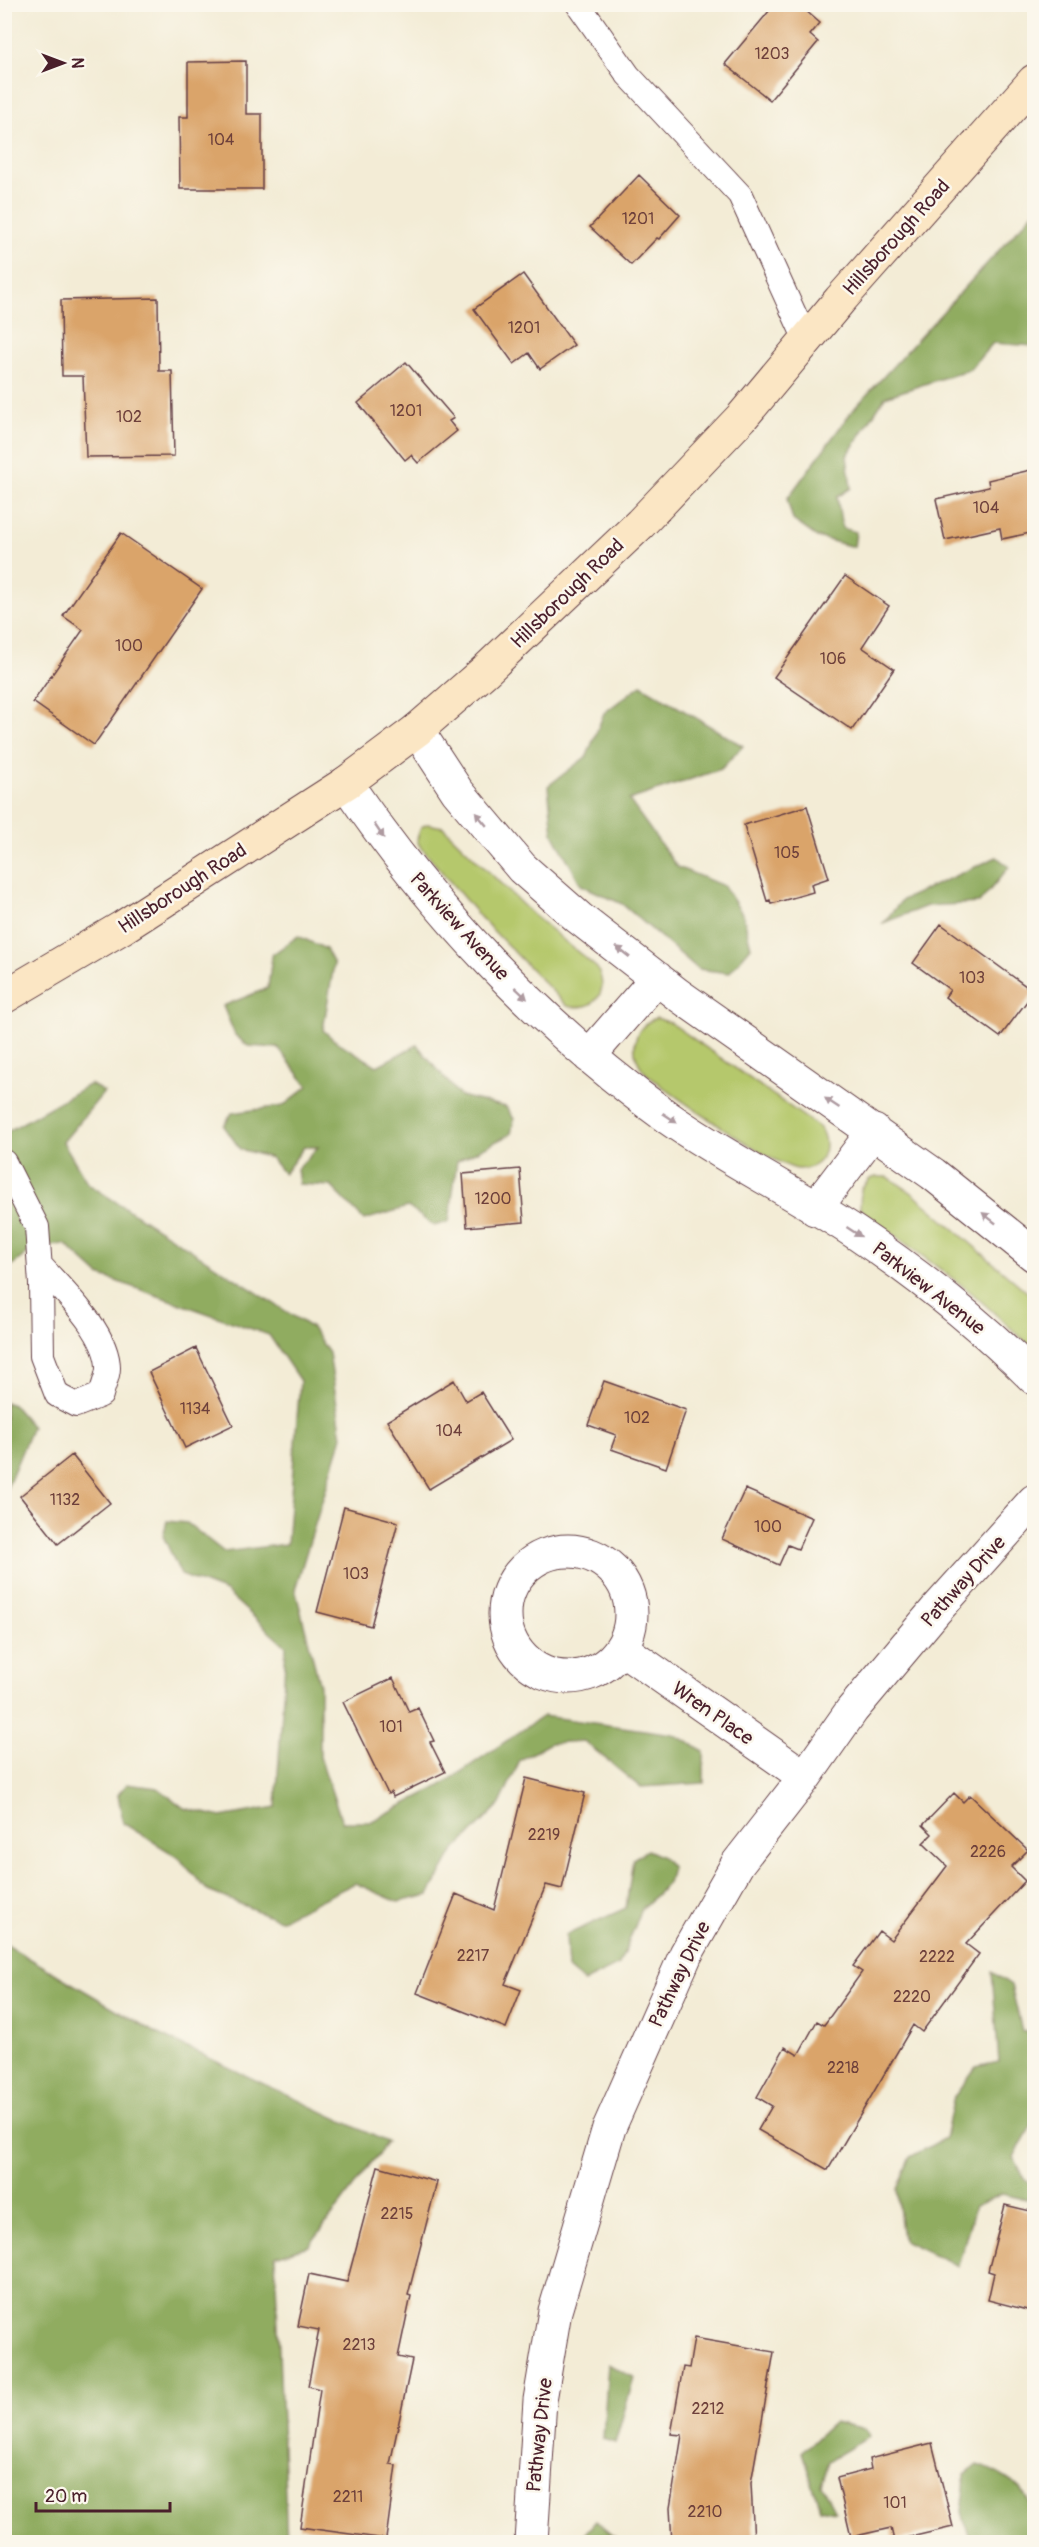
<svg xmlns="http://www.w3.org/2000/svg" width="1039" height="2547" viewBox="0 0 1039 2547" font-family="Pangolin,sans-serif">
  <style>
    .green { fill: #b5c86c; stroke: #80744c; stroke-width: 1.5 }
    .forest { fill: #90ac60; stroke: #6d6646; stroke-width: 1.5 }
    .building { fill: #daa46a }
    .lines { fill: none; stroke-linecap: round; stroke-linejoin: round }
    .service-casing { stroke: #633e45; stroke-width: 26 }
    .minor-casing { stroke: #633e45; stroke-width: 35 }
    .secondary-casing { stroke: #633e45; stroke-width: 35 }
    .service { stroke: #fff; stroke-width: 24 }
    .minor { stroke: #fff; stroke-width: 33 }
    .secondary { stroke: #fbe6c4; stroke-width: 33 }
    .oneway { fill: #ae9aa0 }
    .labels { text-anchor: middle; stroke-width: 5; stroke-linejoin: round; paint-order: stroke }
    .number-label { font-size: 16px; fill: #6e403b }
    .street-label { font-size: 20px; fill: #4a1f2b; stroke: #fbf7ec }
  </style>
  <rect width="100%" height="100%" fill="#fbf7ec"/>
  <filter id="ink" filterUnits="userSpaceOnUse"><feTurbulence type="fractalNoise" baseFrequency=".0167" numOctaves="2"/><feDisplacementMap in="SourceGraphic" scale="12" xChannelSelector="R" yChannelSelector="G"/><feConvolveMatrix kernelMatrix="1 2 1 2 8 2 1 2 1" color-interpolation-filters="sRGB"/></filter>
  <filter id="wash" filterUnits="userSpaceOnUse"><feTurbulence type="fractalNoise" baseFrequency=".008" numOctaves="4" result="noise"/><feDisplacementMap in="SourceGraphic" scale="24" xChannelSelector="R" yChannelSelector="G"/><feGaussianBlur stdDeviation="1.35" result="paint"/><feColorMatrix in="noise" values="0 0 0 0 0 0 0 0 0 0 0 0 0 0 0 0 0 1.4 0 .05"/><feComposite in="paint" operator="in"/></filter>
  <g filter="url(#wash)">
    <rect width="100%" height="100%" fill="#f3ecd6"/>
    <path class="green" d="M 427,824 L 443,827 L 531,913 L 597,968 C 610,992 595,1012 567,1006 L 480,917 L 419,845 L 417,839 L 421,827 Z
      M 656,1018 L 671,1023 L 820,1128 C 831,1148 823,1169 798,1169 C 779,1168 656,1086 643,1070 C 628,1050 634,1027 656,1018 Z
      M 876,1177 L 888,1177 L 911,1192 L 1034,1298 L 1034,1349 L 972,1293 L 864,1212 L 860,1207 L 861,1189 L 870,1179 Z"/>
    <path class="forest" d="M 1034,212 L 1034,346 L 993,343 L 970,369 L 885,397 L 847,456 L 851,488 L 837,497 L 842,528 L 856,532 L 854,547 L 817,537 L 793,520 L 787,499 L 853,410 Z
      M 641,685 L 743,746 L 721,769 L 629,800 L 677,867 L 724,886 L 743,915 L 751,947 L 729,973 L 698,969 L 622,904 L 581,885 L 553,833 L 548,786 L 587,756 L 604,713 Z
      M 997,857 L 1009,867 L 979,903 L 927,906 L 883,923 L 902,900 Z
      M 298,936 L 326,949 L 334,964 L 323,1030 L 334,1040 L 377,1066 L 417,1045 L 460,1096 L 506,1107 L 514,1119 L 511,1134 L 457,1161 L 449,1222 L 434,1226 L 408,1207 L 364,1220 L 331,1186 L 299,1184 L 297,1169 L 318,1147 L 304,1147 L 284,1174 L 271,1158 L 240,1149 L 224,1126 L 232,1113 L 283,1106 L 308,1086 L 278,1048 L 248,1046 L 235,1035 L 223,1006 L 268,988 L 272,955 Z
      M 90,1084 L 104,1092 L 63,1142 L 88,1184 L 312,1328 L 329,1353 L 342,1437 L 295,1589 L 320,1686 L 320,1757 L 342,1822 L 370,1822 L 440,1786 L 543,1716 L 673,1734 L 704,1751 L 704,1783 L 640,1787 L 584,1741 L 550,1743 L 520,1760 L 500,1804 L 453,1852 L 429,1895 L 398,1902 L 355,1883 L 280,1920 L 208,1891 L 178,1857 L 123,1823 L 118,1795 L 126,1784 L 158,1788 L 184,1808 L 221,1817 L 276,1807 L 286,1646 L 226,1592 L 181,1575 L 163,1536 L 167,1521 L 187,1523 L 224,1552 L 287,1544 L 300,1381 L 269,1335 L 99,1275 L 65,1244 L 34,1248 L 5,1271 L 5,1133 Z
      M 5,1402 L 13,1405 L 32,1427 L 5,1492 Z
      M 647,1850 L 663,1857 L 672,1868 L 668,1883 L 642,1909 L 619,1965 L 584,1982 L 568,1969 L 566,1935 L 626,1908 L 633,1859 Z
      M 5,1944 L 158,2034 L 387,2142 L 309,2246 L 275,2256 L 287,2542 L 5,2542 Z
      M 992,1972 L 1011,1985 L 1022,2031 L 1034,2030 L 1034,2121 L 1014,2157 L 1025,2180 L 1034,2186 L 1034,2201 L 1002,2194 L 975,2206 L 958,2266 L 903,2240 L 897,2189 L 910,2157 L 945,2138 L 954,2097 L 976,2067 L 999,2062 Z
      M 608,2364 L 634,2378 L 615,2443 L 603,2439 Z
      M 834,2422 L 866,2429 L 869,2437 L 828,2461 L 821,2484 L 835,2511 L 820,2508 L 802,2451 Z
      M 978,2465 C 992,2469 1023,2486 1029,2500 C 1035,2513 1035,2528 1034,2542 L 971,2542 L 962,2513 L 965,2475 Z
      M 596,2521 L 615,2537 L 613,2542 L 580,2542 L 580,2539 Z"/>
    <g id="blocks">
      <path class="building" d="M 775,4 L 798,4 L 820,23 L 810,35 L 818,42 L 770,100 L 725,64 Z
        M 246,61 L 246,114 L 262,114 L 262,189 L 180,189 L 179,117 L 188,117 L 188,62 Z
        M 639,175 L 680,215 L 659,239 L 657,238 L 631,265 L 590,227 Z
        M 523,274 L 574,345 L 540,369 L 529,353 L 514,364 L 474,309 Z
        M 158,298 L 159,371 L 172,371 L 174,456 L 86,457 L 83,376 L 62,376 L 61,300 Z
        M 406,362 L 454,418 L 449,421 L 457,431 L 418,463 L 411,455 L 405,460 L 358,403 Z
        M 1035,469 L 1035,532 L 1002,539 L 1000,528 L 945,540 L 936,499 L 989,487 L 988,480 Z
        M 121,533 L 202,589 L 94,745 L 33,702 L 83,630 L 63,616 Z
        M 845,576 L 889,606 L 862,647 L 894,669 L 852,730 L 774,677 Z
        M 807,806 L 829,878 L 811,884 L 813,892 L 771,904 L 770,900 L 767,901 L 744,825 Z
        M 941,924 L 1034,992 L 1000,1037 L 945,997 L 950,990 L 913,963 Z
        M 520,1169 L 524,1222 L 467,1227 L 463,1174 Z
        M 196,1348 L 233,1425 L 185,1448 L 149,1372 Z
        M 454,1380 L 466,1401 L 481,1392 L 511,1440 L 429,1489 L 387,1421 Z
        M 604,1381 L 686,1410 L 666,1468 L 611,1449 L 616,1435 L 588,1425 Z
        M 72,1455 L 110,1503 L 58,1544 L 20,1496 Z
        M 745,1489 L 812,1518 L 798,1549 L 788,1545 L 779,1565 L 722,1539 Z
        M 344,1507 L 398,1522 L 371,1626 L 317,1612 Z
        M 393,1678 L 409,1712 L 418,1708 L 434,1741 L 430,1742 L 445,1772 L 393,1797 L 391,1792 L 388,1794 L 343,1702 Z
        M 526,1778 L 585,1793 L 562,1889 L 546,1885 L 505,1984 L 521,1990 L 506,2028 L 417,1993 L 456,1894 L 494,1910 Z
        M 954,1793 L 963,1802 L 970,1795 L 1028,1850 L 1011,1867 L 1025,1881 L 966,1944 L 979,1954 L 922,2032 L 913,2025 L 828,2170 L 758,2130 L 772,2106 L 757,2097 L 785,2047 L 798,2055 L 817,2021 L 824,2025 L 862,1972 L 853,1966 L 879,1931 L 891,1940 L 947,1866 L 923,1843 L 932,1834 L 923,1825 Z
        M 378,2166 L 437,2182 L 408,2295 L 411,2296 L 398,2357 L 412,2360 L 390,2464 L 396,2465 L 386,2539 L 300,2527 L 320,2389 L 308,2386 L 319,2330 L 298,2326 L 309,2274 L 347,2282 Z
        M 1005,2205 L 1035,2212 L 1035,2312 L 988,2300 L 994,2273 L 988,2271 Z
        M 694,2338 L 774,2352 L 751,2483 L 754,2542 L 672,2542 L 670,2508 L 682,2435 L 671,2434 L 683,2367 L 689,2368 Z
        M 932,2443 L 953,2527 L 894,2541 L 891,2528 L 851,2537 L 837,2478 L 871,2469 L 869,2459 Z"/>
    </g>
  </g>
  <g filter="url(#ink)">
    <use href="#blocks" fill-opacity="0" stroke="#633e45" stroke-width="1.5"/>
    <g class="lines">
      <g class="service-casing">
        <path id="service" d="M 578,4 L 628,75 L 740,195 L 806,340
          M 4,1162 L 37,1227 L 41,1284 L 42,1356 L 57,1395 L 76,1405 L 101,1395 C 103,1386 108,1376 108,1368 C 108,1332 62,1290 40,1265"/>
      </g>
      <g class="minor-casing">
        <path id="minor" d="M 417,730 L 457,791 L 522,868 L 579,918 L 677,994 L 933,1174 L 1034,1255
          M 346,783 C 432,910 542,1027 667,1117 C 728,1160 795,1192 856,1233 C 920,1276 980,1324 1034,1378
          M 589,1056 L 657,978
          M 815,1209 L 874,1131
          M505 1614a63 63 0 1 1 126 0a63 63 0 1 1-126 0Z
          M 621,1648 L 805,1777
          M 531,2542 L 540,2400 L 555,2311 L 609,2128 L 686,1954 L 738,1863 L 805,1777 L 852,1710 L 936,1610 L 1034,1501"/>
      </g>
      <g class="secondary-casing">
        <path id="secondary" d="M 4,997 L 123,927 L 346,783 L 417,730 L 485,671 L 640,524 L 742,417 L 840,300 L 1034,81"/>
      </g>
      <use href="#service" class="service"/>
      <use href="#minor" class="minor"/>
      <use href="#secondary" class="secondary"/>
    </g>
    <defs><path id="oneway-solid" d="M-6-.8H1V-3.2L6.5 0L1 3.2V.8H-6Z" transform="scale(1.5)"/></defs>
    <g class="oneway">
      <use href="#oneway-solid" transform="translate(481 819) rotate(-130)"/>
      <use href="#oneway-solid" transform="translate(379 831) rotate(56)"/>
      <use href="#oneway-solid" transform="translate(623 952) rotate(-142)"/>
      <use href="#oneway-solid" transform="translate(521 993) rotate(43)"/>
      <use href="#oneway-solid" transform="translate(832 1103) rotate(-146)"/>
      <use href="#oneway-solid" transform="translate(670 1118) rotate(34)"/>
      <use href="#oneway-solid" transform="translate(989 1218) rotate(-142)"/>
      <use href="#oneway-solid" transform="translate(854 1232) rotate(33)"/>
    </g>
  </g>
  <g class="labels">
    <g class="number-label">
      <text x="772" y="59">1203</text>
      <text x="221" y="145">104</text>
      <text x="638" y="224">1201</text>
      <text x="524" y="333">1201</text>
      <text x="406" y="416">1201</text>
      <text x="129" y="422">102</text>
      <text x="986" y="513">104</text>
      <text x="129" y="651">100</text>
      <text x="833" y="664">106</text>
      <text x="787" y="858">105</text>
      <text x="972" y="983">103</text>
      <text x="493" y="1204">1200</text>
      <text x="195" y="1414">1134</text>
      <text x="637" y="1423">102</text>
      <text x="449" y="1436">104</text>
      <text x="65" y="1505">1132</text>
      <text x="768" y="1532">100</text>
      <text x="356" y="1579">103</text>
      <text x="391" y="1732">101</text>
      <text x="544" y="1840">2219</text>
      <text x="988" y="1857">2226</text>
      <text x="473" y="1961">2217</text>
      <text x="937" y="1962">2222</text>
      <text x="912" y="2002">2220</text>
      <text x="843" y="2073">2218</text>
      <text x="397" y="2219">2215</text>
      <text x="359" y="2350">2213</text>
      <text x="708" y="2414">2212</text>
      <text x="348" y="2502">2211</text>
      <text x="895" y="2508">101</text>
      <text x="705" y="2517">2210</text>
    </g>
    <g class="street-label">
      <text transform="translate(896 237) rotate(-48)" y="7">Hillsborough Road</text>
      <text transform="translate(567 593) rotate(-44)" y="7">Hillsborough Road</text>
      <text transform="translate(182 888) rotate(-33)" y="7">Hillsborough Road</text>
      <text transform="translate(460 926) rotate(48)" y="7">Parkview Avenue</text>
      <text transform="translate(929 1288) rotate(38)" y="7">Parkview Avenue</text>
      <text transform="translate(963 1581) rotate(-48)" y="7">Pathway Drive</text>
      <text transform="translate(713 1713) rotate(35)" y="7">Wren Place</text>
      <text transform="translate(679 1974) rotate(-64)" y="7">Pathway Drive</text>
      <text transform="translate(539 2435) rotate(-84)" y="7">Pathway Drive</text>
    </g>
  </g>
  <rect width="1039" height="2547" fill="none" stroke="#fbf7ec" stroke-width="24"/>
  <g transform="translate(63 63) rotate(90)" stroke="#fbf7ec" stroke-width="4.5" paint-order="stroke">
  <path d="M0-4.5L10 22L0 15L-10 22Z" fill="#4a1f2b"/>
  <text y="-9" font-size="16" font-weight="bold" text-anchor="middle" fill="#4a1f2b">N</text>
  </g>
  <path d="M36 2502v9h134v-9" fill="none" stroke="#4a1f2b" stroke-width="3"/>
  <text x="45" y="2502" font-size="18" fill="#4a1f2b" stroke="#fbf7ec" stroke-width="4.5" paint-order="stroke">20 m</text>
</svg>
